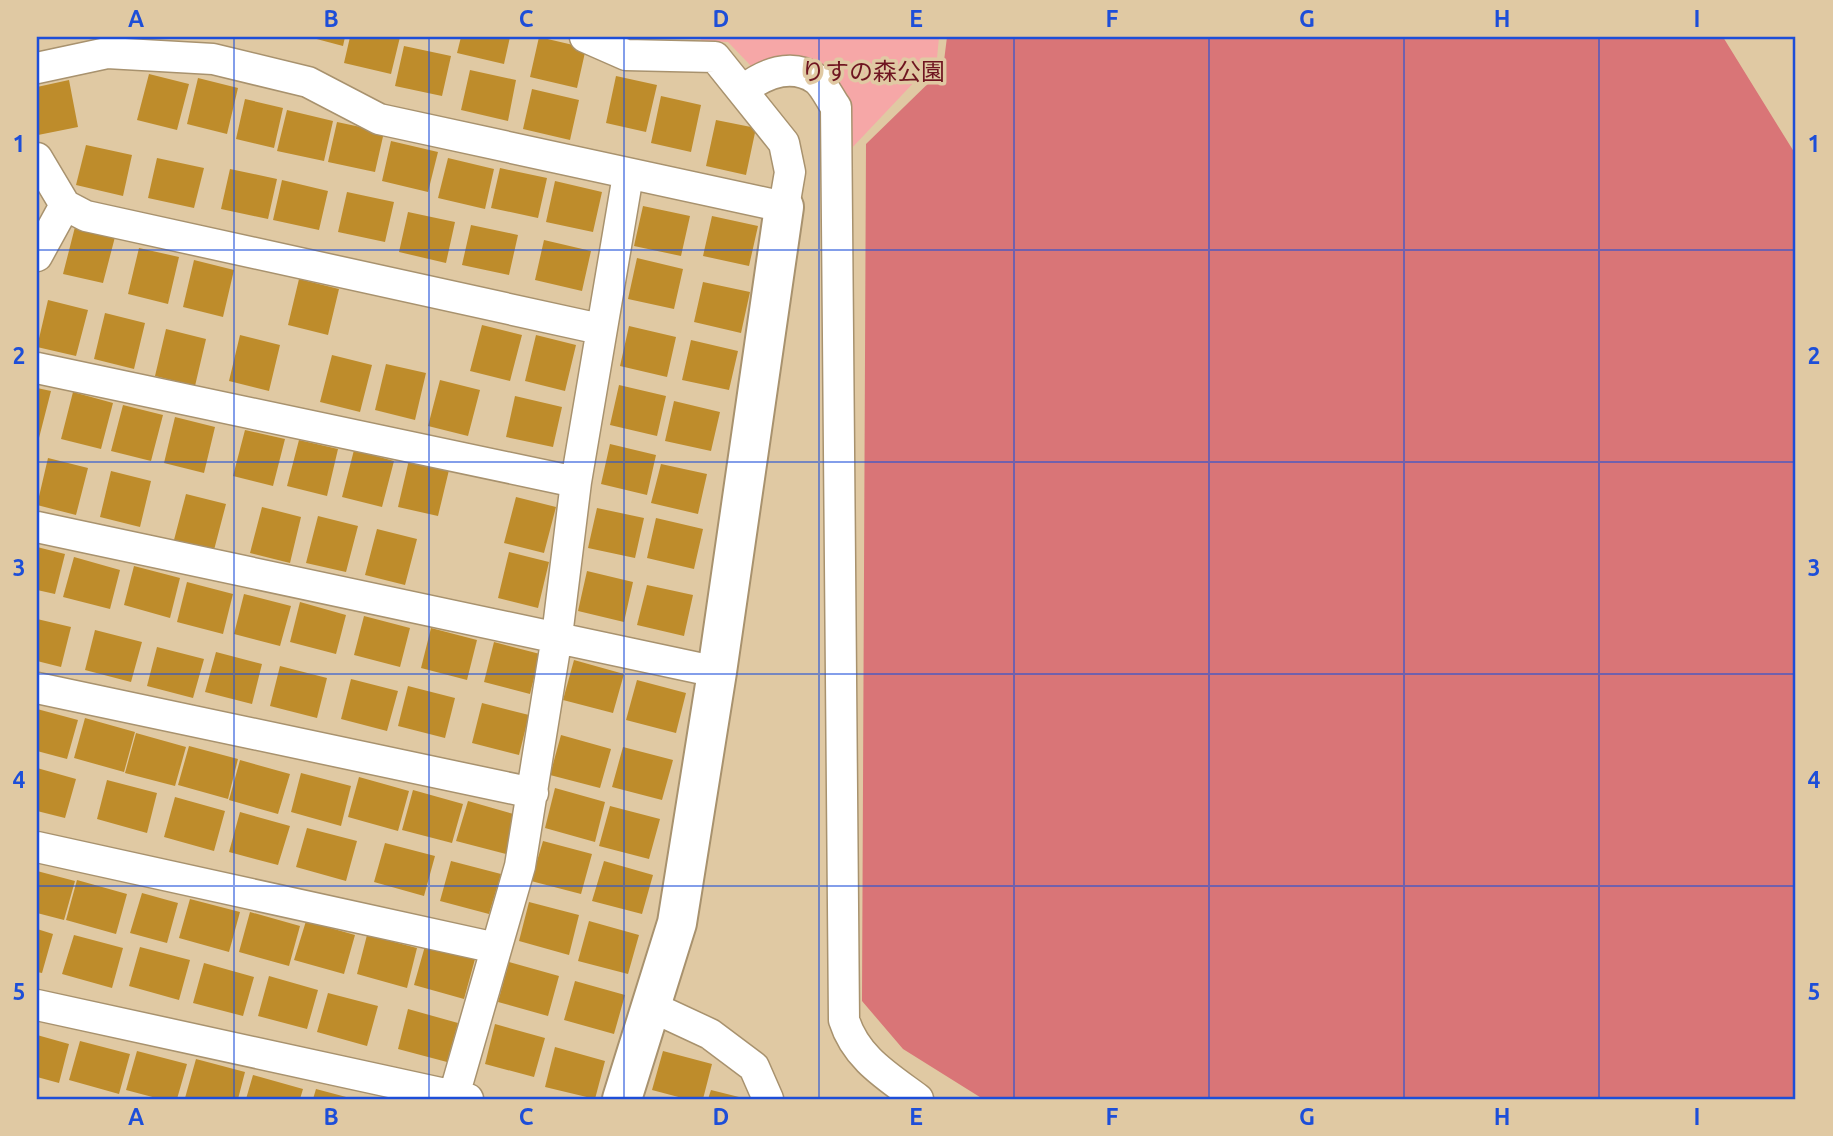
<svg xmlns="http://www.w3.org/2000/svg" width="1833" height="1136" viewBox="0 0 1833 1136" font-family="Ubuntu,'Noto Sans JP',sans-serif">
  <style>
    .green { fill: #f6a7a7 }
    .forest { fill: #d97577 }
    .building { fill: #be8c2b }
    .lines { fill: none; stroke-linecap: round; stroke-linejoin: round }
    .street-casing { stroke: #a8926e; stroke-width: 33 }
    .secondary-casing { stroke: #a8926e; stroke-width: 42 }
    .street { stroke: #fff; stroke-width: 30 }
    .secondary { stroke: #fff; stroke-width: 38 }
    .grid { fill: none; stroke: #1d4ed8; stroke-width: 2; stroke-opacity: 0.55 }
    .labels { text-anchor: middle; stroke-width: 7; stroke-linejoin: round; paint-order: stroke }
    .park-label { font-size: 24px; fill: #6f1520; stroke: #e0c9a3 }
    .neatline { fill: none; stroke: #1d4ed8; stroke-width: 2.5 }
    .grid-label { font-size: 23px; text-anchor: middle; font-weight: bold; fill: #1d4ed8 }
  </style>
  <rect width="100%" height="100%" fill="#e0c9a3"/>
  <path class="green" d="M 701,37 L 939,37 L 937,58 L 849,151 C 846,76 835,41 751,66 L 728,42 L 701,41 Z"/>
  <path class="forest" d="M 947,37 L 1723,37 L 1796,155 L 1796,1099 L 983,1099 L 903,1049 L 862,1001 L 866,144 L 943,69 Z"/>
  <path class="building" d="M 309,37 L 345,37 L 343,46 Z
    M 350,37 L 400,37 L 391,74 L 344,63 Z
    M 461,37 L 510,37 L 504,64 L 457,53 Z
    M 539,37 L 586,48 L 577,88 L 530,77 Z
    M 404,46 L 451,56 L 442,96 L 395,86 Z
    M 470,70 L 516,80 L 508,121 L 461,110 Z
    M 149,74 L 189,84 L 177,130 L 137,120 Z
    M 616,76 L 657,85 L 646,132 L 606,123 Z
    M 198,78 L 238,88 L 227,134 L 187,124 Z
    M 69,80 L 78,127 L 38,135 L 37,87 Z
    M 532,89 L 579,100 L 570,140 L 523,129 Z
    M 661,96 L 701,105 L 691,152 L 651,143 Z
    M 245,99 L 283,108 L 274,148 L 236,139 Z
    M 287,110 L 333,121 L 324,161 L 277,151 Z
    M 716,120 L 756,128 L 746,175 L 706,166 Z
    M 337,122 L 384,132 L 375,172 L 328,162 Z
    M 391,141 L 438,152 L 428,192 L 382,181 Z
    M 86,145 L 132,155 L 123,196 L 76,185 Z
    M 157,158 L 204,168 L 194,208 L 148,198 Z
    M 448,158 L 494,169 L 485,209 L 438,198 Z
    M 500,168 L 547,178 L 538,218 L 491,208 Z
    M 230,169 L 277,179 L 268,219 L 221,209 Z
    M 282,180 L 328,191 L 319,230 L 273,220 Z
    M 555,181 L 602,192 L 593,232 L 546,222 Z
    M 347,192 L 394,202 L 385,242 L 338,232 Z
    M 643,206 L 690,216 L 681,256 L 634,246 Z
    M 408,212 L 455,222 L 446,263 L 399,252 Z
    M 712,216 L 758,226 L 749,266 L 703,256 Z
    M 471,225 L 518,235 L 509,275 L 462,265 Z
    M 75,227 L 115,237 L 103,283 L 63,274 Z
    M 544,240 L 591,251 L 582,291 L 535,280 Z
    M 139,248 L 179,257 L 168,304 L 128,294 Z
    M 637,258 L 683,269 L 674,309 L 628,299 Z
    M 194,260 L 234,270 L 223,317 L 183,307 Z
    M 299,279 L 339,289 L 328,335 L 288,325 Z
    M 703,282 L 750,292 L 741,333 L 694,322 Z
    M 48,300 L 88,310 L 76,356 L 37,347 Z
    M 105,313 L 145,323 L 134,369 L 94,359 Z
    M 482,325 L 522,335 L 510,381 L 470,371 Z
    M 629,326 L 676,337 L 667,377 L 620,366 Z
    M 166,329 L 206,339 L 195,386 L 155,376 Z
    M 240,335 L 280,345 L 269,391 L 229,381 Z
    M 536,335 L 576,345 L 565,391 L 525,381 Z
    M 691,340 L 738,351 L 729,390 L 682,380 Z
    M 332,355 L 372,365 L 360,412 L 320,402 Z
    M 386,364 L 426,373 L 415,420 L 375,410 Z
    M 440,380 L 480,390 L 468,436 L 428,426 Z
    M 619,385 L 666,396 L 657,436 L 610,425 Z
    M 37,388 L 51,391 L 39,438 L 37,437 Z
    M 73,392 L 113,403 L 101,449 L 61,439 Z
    M 515,396 L 562,407 L 553,447 L 506,437 Z
    M 674,401 L 720,412 L 711,451 L 665,441 Z
    M 123,405 L 163,415 L 151,461 L 111,451 Z
    M 175,417 L 215,427 L 204,473 L 164,463 Z
    M 245,430 L 285,439 L 273,486 L 233,476 Z
    M 299,440 L 338,449 L 327,496 L 287,486 Z
    M 610,444 L 656,455 L 647,495 L 601,484 Z
    M 354,450 L 394,461 L 382,507 L 342,497 Z
    M 48,458 L 88,468 L 76,515 L 37,505 Z
    M 409,460 L 449,470 L 438,516 L 398,507 Z
    M 661,464 L 707,474 L 698,514 L 651,503 Z
    M 111,471 L 151,481 L 140,527 L 100,517 Z
    M 186,494 L 226,504 L 214,550 L 174,540 Z
    M 516,497 L 556,507 L 544,553 L 504,543 Z
    M 262,507 L 301,517 L 290,563 L 250,553 Z
    M 597,508 L 644,518 L 635,558 L 588,548 Z
    M 318,516 L 358,526 L 346,572 L 306,563 Z
    M 656,518 L 703,529 L 694,569 L 647,558 Z
    M 377,529 L 417,539 L 405,585 L 365,575 Z
    M 37,547 L 65,554 L 55,594 L 37,590 Z
    M 509,552 L 549,562 L 538,608 L 498,598 Z
    M 74,557 L 120,570 L 110,609 L 63,597 Z
    M 134,566 L 180,578 L 170,618 L 124,605 Z
    M 587,571 L 633,582 L 624,622 L 578,611 Z
    M 187,582 L 233,594 L 223,634 L 177,622 Z
    M 647,585 L 693,595 L 684,636 L 637,625 Z
    M 244,594 L 291,606 L 280,646 L 234,634 Z
    M 300,602 L 346,615 L 336,654 L 290,642 Z
    M 364,616 L 410,628 L 400,667 L 354,655 Z
    M 37,619 L 71,627 L 61,667 L 37,661 Z
    M 431,628 L 477,640 L 467,680 L 421,668 Z
    M 95,630 L 142,642 L 131,682 L 85,670 Z
    M 494,642 L 540,654 L 530,694 L 484,682 Z
    M 157,647 L 204,659 L 193,698 L 147,686 Z
    M 216,652 L 262,664 L 252,704 L 205,692 Z
    M 574,660 L 624,674 L 613,713 L 563,700 Z
    M 280,666 L 327,678 L 317,718 L 270,706 Z
    M 351,679 L 398,691 L 387,731 L 341,719 Z
    M 637,680 L 686,693 L 676,733 L 626,720 Z
    M 408,686 L 455,698 L 445,738 L 398,726 Z
    M 482,703 L 529,715 L 519,755 L 472,743 Z
    M 37,709 L 78,720 L 67,759 L 37,751 Z
    M 85,718 L 135,732 L 124,772 L 74,758 Z
    M 136,733 L 186,747 L 175,786 L 125,773 Z
    M 561,735 L 611,749 L 600,788 L 550,775 Z
    M 189,746 L 238,759 L 228,799 L 178,785 Z
    M 623,747 L 673,760 L 662,800 L 612,787 Z
    M 240,760 L 290,774 L 278,814 L 229,800 Z
    M 37,768 L 76,779 L 65,818 L 37,811 Z
    M 301,773 L 351,786 L 341,826 L 291,812 Z
    M 359,777 L 409,791 L 398,831 L 348,817 Z
    M 107,780 L 157,793 L 147,833 L 97,819 Z
    M 555,788 L 605,802 L 595,842 L 545,828 Z
    M 413,790 L 463,804 L 452,843 L 402,830 Z
    M 175,797 L 225,811 L 214,851 L 164,837 Z
    M 468,801 L 517,815 L 506,854 L 456,841 Z
    M 610,806 L 660,819 L 649,859 L 599,846 Z
    M 240,812 L 290,826 L 278,865 L 229,852 Z
    M 307,828 L 357,841 L 346,881 L 296,867 Z
    M 543,841 L 592,854 L 581,894 L 531,881 Z
    M 385,843 L 435,856 L 424,896 L 374,882 Z
    M 451,861 L 501,874 L 489,914 L 440,901 Z
    M 604,861 L 653,875 L 642,914 L 592,901 Z
    M 37,871 L 75,881 L 64,920 L 37,913 Z
    M 77,880 L 127,894 L 116,934 L 66,920 Z
    M 142,893 L 178,903 L 167,943 L 130,933 Z
    M 190,899 L 240,912 L 229,952 L 179,938 Z
    M 529,902 L 579,915 L 569,955 L 519,941 Z
    M 250,912 L 300,926 L 289,966 L 239,952 Z
    M 306,921 L 355,935 L 344,974 L 294,960 Z
    M 589,921 L 639,935 L 628,974 L 578,961 Z
    M 37,929 L 53,934 L 42,973 L 37,972 Z
    M 74,935 L 123,948 L 112,988 L 62,974 Z
    M 367,935 L 417,948 L 407,988 L 357,974 Z
    M 425,946 L 475,959 L 464,999 L 414,985 Z
    M 140,947 L 190,960 L 179,1000 L 129,986 Z
    M 509,962 L 559,976 L 548,1016 L 498,1002 Z
    M 204,963 L 254,977 L 243,1016 L 193,1003 Z
    M 269,976 L 318,990 L 307,1029 L 258,1016 Z
    M 575,981 L 625,995 L 614,1034 L 564,1020 Z
    M 328,993 L 378,1006 L 367,1046 L 317,1032 Z
    M 408,1009 L 458,1023 L 447,1062 L 398,1049 Z
    M 495,1024 L 545,1038 L 534,1077 L 485,1064 Z
    M 37,1035 L 69,1044 L 59,1083 L 37,1077 Z
    M 80,1041 L 130,1054 L 119,1094 L 69,1080 Z
    M 555,1047 L 605,1061 L 595,1099 L 545,1087 Z
    M 137,1051 L 187,1064 L 177,1099 L 160,1099 L 126,1090 Z
    M 663,1051 L 712,1064 L 703,1099 L 686,1099 L 652,1090 Z
    M 196,1059 L 245,1072 L 238,1099 L 185,1098 Z
    M 253,1075 L 303,1089 L 300,1099 L 246,1099 Z
    M 316,1089 L 350,1098 L 350,1099 L 313,1099 Z
    M 711,1090 L 743,1098 L 743,1099 L 708,1099 Z"/>
  <g class="lines">
    <g class="street-casing">
      <path id="street" d="M 37,68 L 107,53 L 213,59 L 308,82 L 379,119 L 784,207 L 790,172 L 784,143 L 715,57 L 626,55 L 585,37
        M 743,90 C 764,74 791,62 816,79 C 824,85 830,99 836,107 L 844,1020 C 856,1058 887,1076 918,1099
        M 37,158 L 65,205
        M 37,256 L 65,205 L 86,216 L 600,329
        M 37,368 L 576,482
        M 37,527 L 717,672
        M 37,688 L 533,793
        M 37,847 L 496,948
        M 37,1005 L 468,1099
        M 652,1007 L 710,1034 L 754,1067 L 768,1099
        M 453,1099 L 520,866 L 557,636 L 576,482 L 628,175"/>
    </g>
    <g class="secondary-casing">
      <path id="secondary" d="M 622,1099 L 677,923 L 717,672 L 784,207"/>
    </g>
    <use href="#street" class="street"/>
    <use href="#secondary" class="secondary"/>
  </g>
  <path class="grid" d="M 234,37 L 234,1099M 429,37 L 429,1099M 624,37 L 624,1099M 819,37 L 819,1099M 1014,37 L 1014,1099M 1209,37 L 1209,1099M 1404,37 L 1404,1099M 1599,37 L 1599,1099M 37,250 L 1796,250M 37,462 L 1796,462M 37,674 L 1796,674M 37,886 L 1796,886"/>
  <g class="labels">
    <g class="park-label">
      <text x="873" y="80">りすの森公園</text>
    </g>
  </g>
  <rect width="1833" height="1136" fill="none" stroke="#e0c9a3" stroke-width="77"/>
  <rect x="38" y="38" width="1756" height="1060" class="neatline"/>
  <g class="grid-label">
    <text x="136" y="27">A</text>
    <text x="331" y="27">B</text>
    <text x="526" y="27">C</text>
    <text x="721" y="27">D</text>
    <text x="916" y="27">E</text>
    <text x="1112" y="27">F</text>
    <text x="1307" y="27">G</text>
    <text x="1502" y="27">H</text>
    <text x="1697" y="27">I</text>
    <text x="19" y="152">1</text>
    <text x="1814" y="152">1</text>
    <text x="19" y="364">2</text>
    <text x="1814" y="364">2</text>
    <text x="19" y="576">3</text>
    <text x="1814" y="576">3</text>
    <text x="19" y="788">4</text>
    <text x="1814" y="788">4</text>
    <text x="19" y="1000">5</text>
    <text x="1814" y="1000">5</text>
    <text x="136" y="1125">A</text>
    <text x="331" y="1125">B</text>
    <text x="526" y="1125">C</text>
    <text x="721" y="1125">D</text>
    <text x="916" y="1125">E</text>
    <text x="1112" y="1125">F</text>
    <text x="1307" y="1125">G</text>
    <text x="1502" y="1125">H</text>
    <text x="1697" y="1125">I</text>
  </g>
</svg>
